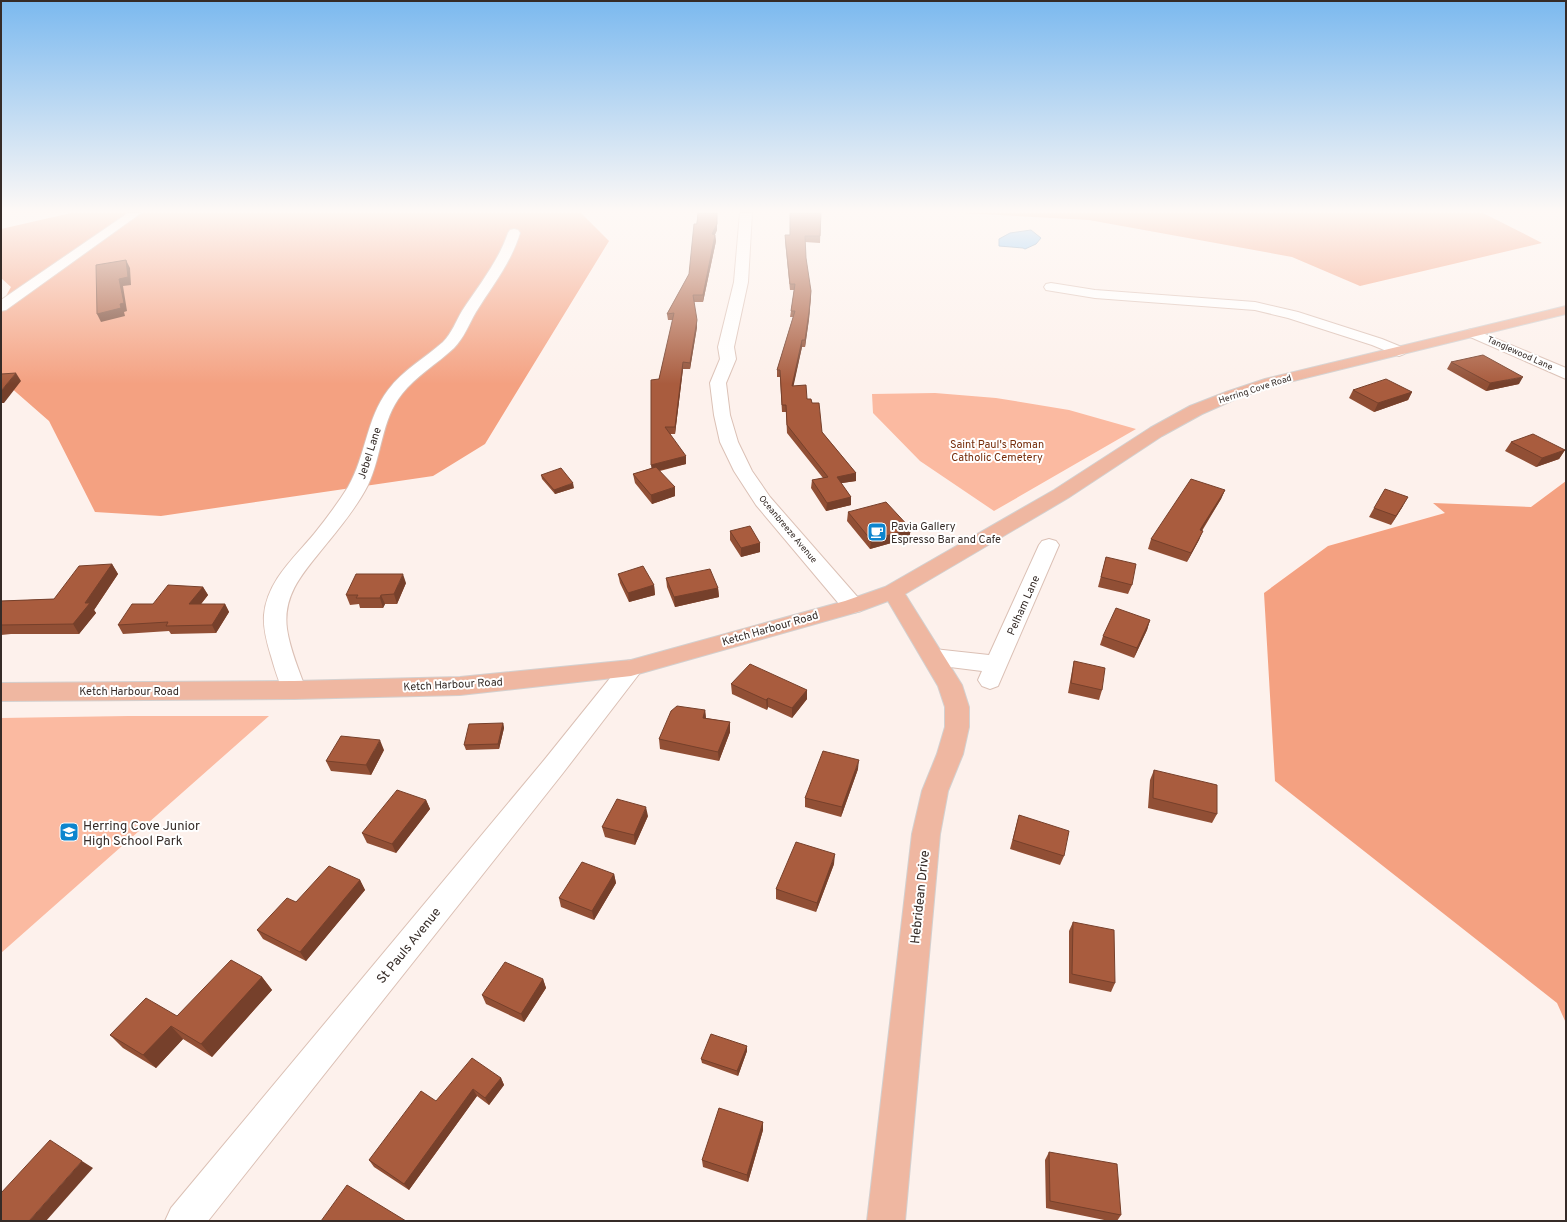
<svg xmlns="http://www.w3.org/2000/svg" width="1567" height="1222" viewBox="0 0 1567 1222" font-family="Overpass,sans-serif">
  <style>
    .green { fill: #fbbaa1 }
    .forest { fill: #f4a181 }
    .water { fill: #79c0f9; stroke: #6593ba }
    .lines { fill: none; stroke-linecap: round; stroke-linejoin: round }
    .minor-casing { stroke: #dbc0b5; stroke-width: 2 }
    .major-casing { stroke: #d3d0cf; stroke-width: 2 }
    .minor { fill: #fff; fill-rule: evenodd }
    .major { fill: #efb7a1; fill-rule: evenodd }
    .wall { fill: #914f35 }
    .shaded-wall { fill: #76402b }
    .building { fill: #a95c3e; stroke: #76402b }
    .labels { text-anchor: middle; stroke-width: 4; stroke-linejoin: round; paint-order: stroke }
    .far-street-label { font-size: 9px; fill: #352b27; stroke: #fff }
    .park-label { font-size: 11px; fill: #762d0b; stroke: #fff }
    .street-label { font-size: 11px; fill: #352b27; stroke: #fff }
    .poi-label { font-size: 11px; fill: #352b27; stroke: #fff; text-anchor: start }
    .near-poi-label { font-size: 13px; fill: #352b27; stroke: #fff; text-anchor: start }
    .near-street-label { font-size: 13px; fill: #352b27; stroke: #fff }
  </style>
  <rect width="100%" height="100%" fill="#fdf1ec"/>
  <path class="green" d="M 935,393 L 996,398 L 1069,410 L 1136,429 L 994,511 L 920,461 L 873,413 L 872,394 Z
    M 128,716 L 269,716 L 1,953 L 1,718 Z"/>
  <path class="forest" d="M 71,213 L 581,213 L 609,241 L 485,444 L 433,476 L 161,516 L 95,512 L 49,421 L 1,379 L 1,305 L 11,287 L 1,278 L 1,229 Z
    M 961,213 L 1483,213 L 1542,243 L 1360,286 L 1292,257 L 1089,220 Z
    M 1566,481 L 1566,1023 L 1557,1003 L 1275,781 L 1264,593 L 1328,546 L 1445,513 L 1433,503 L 1531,507 Z"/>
  <path class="water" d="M 1031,230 L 1041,238 L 1036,244 L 1025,249 L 1023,248 L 999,246 L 999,239 L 1010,233 Z"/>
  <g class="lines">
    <g class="minor-casing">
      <path id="minor" d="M 128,213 L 141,213 L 6,310 L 1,311 L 1,300 Z
        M 740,213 L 752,213 L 748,282 L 734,347 L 736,359 L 726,383 L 730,415 L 738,442 L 752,471 L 770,497 L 861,601 L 864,606 L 861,611 L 853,613 L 845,611 L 756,505 L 734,471 L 720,442 L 714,415 L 710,383 L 720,359 L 718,347 L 734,282 Z
        M 514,229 L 518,230 L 520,233 C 511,263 492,286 476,312 C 469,324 464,338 454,348 C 437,364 416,376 402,394 C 381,420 382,456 368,485 C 358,505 342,525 328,542 C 307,569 282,592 287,629 C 290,650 299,670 306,690 L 302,696 L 294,699 L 286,696 C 279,684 275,670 271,656 C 267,643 263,629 264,615 C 267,581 294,558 314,534 C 326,519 338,503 348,487 C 366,456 366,419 388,390 C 403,370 425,358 443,342 C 452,333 456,321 462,311 C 479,285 498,262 508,233 L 510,230 Z
        M 1051,283 L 1095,290 L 1255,302 L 1298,312 L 1382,339 L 1404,348 L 1407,351 L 1404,354 L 1399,356 L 1394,354 L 1372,345 L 1288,318 L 1255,310 L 1095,298 L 1046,290 L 1044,287 L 1046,284 Z
        M 1473,329 L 1566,368 L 1566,379 L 1468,336 L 1466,333 L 1468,330 Z
        M 1049,539 L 1056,541 L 1059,545 L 998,686 L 990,689 L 982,686 L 978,680 L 982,671 L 934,665 L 926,663 L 922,657 L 926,651 L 934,649 L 989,655 L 1039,545 L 1042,541 Z
        M 631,660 L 639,662 L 643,668 L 639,674 L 563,773 L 208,1221 L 165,1221 L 171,1208 L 545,759 L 623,662 Z"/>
    </g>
    <g class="major-casing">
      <path id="major" d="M 1566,306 L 1566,314 L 1277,385 L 1238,398 L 1202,414 L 1162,436 L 1068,498 L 905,594 L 962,685 L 969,707 L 969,727 L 963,754 L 948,791 L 940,834 L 905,1221 L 867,1221 L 912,834 L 922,791 L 937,754 L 945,727 L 945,707 L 938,686 L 888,601 L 861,611 L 631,676 L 460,695 L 294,699 L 1,701 L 1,683 L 294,681 L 460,677 L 631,660 L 845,601 L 885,587 L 1054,490 L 1150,428 L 1190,406 L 1226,392 L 1265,379 Z"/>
    </g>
    <use href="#minor" class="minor"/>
    <use href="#major" class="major"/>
  </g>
  <path class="wall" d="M 698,213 L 717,213 L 717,230 L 715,235 L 716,241 L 703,302 L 694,302 L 697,327 L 690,369 L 683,369 L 675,434 L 670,434 L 686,464 L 660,471 L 675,496 L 652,504 L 635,483 L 633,474 L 652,468 L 659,379 L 673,320 L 668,320 L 667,314 L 689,274 Z
    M 821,213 L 820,243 L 805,242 L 806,258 L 811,298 L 809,319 L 805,347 L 802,347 L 793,386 L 812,403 L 822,432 L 856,473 L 856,481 L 841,483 L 851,497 L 851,505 L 826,511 L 811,488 L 812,480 L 823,478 L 787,433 L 786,412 L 782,412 L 780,377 L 777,377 L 777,370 L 793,317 L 790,317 L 791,311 L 794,290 L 790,290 L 785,241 L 785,235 L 790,235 Z
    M 1451,362 L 1519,384 L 1486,391 L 1447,369 Z
    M 1353,390 L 1412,392 L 1408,400 L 1374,412 L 1349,398 Z
    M 1511,442 L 1565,450 L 1559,459 L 1536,467 L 1505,451 Z
    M 541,475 L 574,488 L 555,494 L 542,479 Z
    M 1225,490 L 1221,499 L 1202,531 L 1199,540 L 1187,562 L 1148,549 L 1151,539 Z
    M 1403,506 L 1391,525 L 1369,517 L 1374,508 Z
    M 848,512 L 911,529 L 909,538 L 870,549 L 847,521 Z
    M 730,531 L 760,543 L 760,552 L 741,557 L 730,540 Z
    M 1106,557 L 1132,585 L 1128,594 L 1098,587 Z
    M 112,564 L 118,574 L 94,610 L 96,613 L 79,634 L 11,634 L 1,635 L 1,601 L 54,599 Z
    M 618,574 L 654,585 L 655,595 L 629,602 L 620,583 Z
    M 666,578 L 718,588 L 719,597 L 675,607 L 667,587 Z
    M 406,583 L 397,604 L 385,604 L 383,608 L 360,608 L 359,604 L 350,605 L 346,595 Z
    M 203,587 L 208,595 L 201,604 L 225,604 L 229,612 L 216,633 L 171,634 L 169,631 L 123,634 L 118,625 L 153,604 Z
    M 1150,620 L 1147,630 L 1134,658 L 1100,645 L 1103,636 Z
    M 1074,661 L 1102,690 L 1099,700 L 1068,693 L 1072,671 Z
    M 731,684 L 807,690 L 807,699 L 792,718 L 768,707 L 767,710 L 732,694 Z
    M 705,710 L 706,718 L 730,722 L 730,732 L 719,761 L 660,749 L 659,739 Z
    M 503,723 L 504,728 L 499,749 L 466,750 L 464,745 Z
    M 384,750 L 371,775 L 331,771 L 326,761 Z
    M 858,769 L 841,817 L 805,807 L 805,798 Z
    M 1154,770 L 1217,814 L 1212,823 L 1148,808 L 1150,780 Z
    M 426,800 L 430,809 L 396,853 L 367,843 L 362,833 Z
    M 1019,815 L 1064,856 L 1060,865 L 1010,849 Z
    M 648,816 L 635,845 L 605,837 L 602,827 Z
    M 834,864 L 816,912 L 776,899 L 776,889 Z
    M 614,874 L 616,883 L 594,920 L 561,907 L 559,898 Z
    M 360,880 L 365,890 L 306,961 L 263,939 L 257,930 L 296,902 Z
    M 1073,922 L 1115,983 L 1111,992 L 1069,983 L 1069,931 Z
    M 262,977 L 272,990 L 212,1057 L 183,1039 L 156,1068 L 123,1048 L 110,1035 L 177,1016 Z
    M 543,979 L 546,988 L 524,1022 L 486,1004 L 482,995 Z
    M 747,1046 L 747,1051 L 738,1076 L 702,1063 L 701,1059 Z
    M 501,1078 L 504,1085 L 489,1105 L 477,1096 L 409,1190 L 374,1167 L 369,1160 L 436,1101 Z
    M 763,1122 L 763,1130 L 748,1182 L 703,1167 L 702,1160 Z
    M 1049,1152 L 1121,1215 L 1117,1221 L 1109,1221 L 1046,1208 L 1045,1160 Z"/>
  <path class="shaded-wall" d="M 717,213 L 717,230 L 712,240 L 712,234 Z
    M 715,235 L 716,241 L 703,302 L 703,295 Z
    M 126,260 L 130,268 L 131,285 L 123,286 L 127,311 L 124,312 L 125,316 L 101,322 L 97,314 L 120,304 L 119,279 Z
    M 811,291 L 809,319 L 805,347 L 805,340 Z
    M 697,320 L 697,327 L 690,369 L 690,363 Z
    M 802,340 L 802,347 L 792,393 L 792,386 Z
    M 683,362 L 683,369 L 675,434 L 675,427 Z
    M 16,373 L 21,381 L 4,403 L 1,403 L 1,391 Z
    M 1523,377 L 1519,384 L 1486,391 L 1490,383 Z
    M 1412,392 L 1408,400 L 1374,412 L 1378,403 Z
    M 1565,450 L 1559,459 L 1536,467 L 1542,458 Z
    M 686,456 L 686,464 L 652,472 L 651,465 Z
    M 856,473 L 856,481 L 836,484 L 837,477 Z
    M 573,483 L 574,488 L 555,494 L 554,490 Z
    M 675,487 L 675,496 L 652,504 L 651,495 Z
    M 1225,490 L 1221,499 L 1196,539 L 1200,530 Z
    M 851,497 L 851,505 L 826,511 L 827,503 Z
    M 1408,497 L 1403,506 L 1391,525 L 1396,516 Z
    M 911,529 L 909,538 L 870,549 L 871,540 Z
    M 1203,531 L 1199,540 L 1187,562 L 1191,553 Z
    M 760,543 L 760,552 L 741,557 L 741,548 Z
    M 112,564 L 118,574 L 94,610 L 96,613 L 79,634 L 73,624 L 85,603 Z
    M 403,574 L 406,583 L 397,604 L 394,594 Z
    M 654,585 L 655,595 L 629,602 L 628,593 Z
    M 203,587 L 208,595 L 194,613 L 189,604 Z
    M 718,588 L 719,597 L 675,607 L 674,597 Z
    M 381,595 L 385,604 L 383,608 L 380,598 Z
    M 225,604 L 229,612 L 216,633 L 212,625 Z
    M 1150,620 L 1147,630 L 1134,658 L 1137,648 Z
    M 807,690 L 807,699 L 792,718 L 792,708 Z
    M 768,698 L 768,707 L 767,710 L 766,700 Z
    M 705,710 L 706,720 L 703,718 Z
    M 730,722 L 730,732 L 719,761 L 718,752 Z
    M 503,723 L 504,728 L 499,749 L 498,744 Z
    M 380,740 L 384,750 L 371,775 L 366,765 Z
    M 859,760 L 858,769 L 841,817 L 842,807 Z
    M 426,800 L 430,809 L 396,853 L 392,844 Z
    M 646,807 L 648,816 L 635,845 L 634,835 Z
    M 835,854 L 834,864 L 816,912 L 817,903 Z
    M 614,874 L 616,883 L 594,920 L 592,911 Z
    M 360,880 L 365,890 L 306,961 L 300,952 Z
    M 262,977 L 272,990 L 212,1057 L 201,1044 Z
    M 543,979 L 546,988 L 524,1022 L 521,1014 Z
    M 171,1026 L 183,1039 L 156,1068 L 143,1055 Z
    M 747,1046 L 747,1051 L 738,1076 L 737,1071 Z
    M 501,1078 L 504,1085 L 489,1105 L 485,1098 Z
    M 473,1089 L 477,1096 L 409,1190 L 404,1184 Z
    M 763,1122 L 763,1130 L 748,1182 L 747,1175 Z
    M 82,1161 L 93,1168 L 46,1221 L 29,1221 Z"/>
  <path class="building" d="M 698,213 L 717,213 L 717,224 L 712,234 L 715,235 L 703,295 L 693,295 L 697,320 L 690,363 L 683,362 L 675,427 L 665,427 L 686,456 L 651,465 L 651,380 L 659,379 L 674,313 L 667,314 L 689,274 L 694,224 L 697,224 Z
    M 790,213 L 821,213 L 820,236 L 805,236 L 806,258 L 811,291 L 809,312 L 805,340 L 802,340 L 792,386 L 806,385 L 807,399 L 811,399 L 812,403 L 819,403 L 822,432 L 856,473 L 837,477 L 851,497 L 827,503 L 812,480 L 828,477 L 787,425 L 786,405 L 782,405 L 780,370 L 777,370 L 795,311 L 791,311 L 795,284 L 790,284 L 785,235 L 790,235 Z
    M 126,260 L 128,277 L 119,279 L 124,303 L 120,304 L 121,308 L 97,314 L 96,265 Z
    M 1483,355 L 1523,377 L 1490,383 L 1451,362 Z
    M 16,373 L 1,391 L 1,374 Z
    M 1386,379 L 1412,392 L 1378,403 L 1353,390 Z
    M 1533,434 L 1565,450 L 1542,458 L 1511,442 Z
    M 656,467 L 675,487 L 651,495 L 633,474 Z
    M 561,468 L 573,483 L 554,490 L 541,475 Z
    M 1191,479 L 1225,490 L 1200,530 L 1203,531 L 1191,553 L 1151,539 Z
    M 1385,489 L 1408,497 L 1396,516 L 1374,508 Z
    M 886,502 L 911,529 L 871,540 L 848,512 Z
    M 750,526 L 760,543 L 741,548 L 730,531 Z
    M 1106,557 L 1136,564 L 1132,585 L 1101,577 Z
    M 112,564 L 85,603 L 90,603 L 73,624 L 1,625 L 1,601 L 54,599 L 79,566 Z
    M 643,566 L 654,585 L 628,593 L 618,574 Z
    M 710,569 L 718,588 L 674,597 L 666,578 Z
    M 356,574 L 403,574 L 394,594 L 381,595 L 380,598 L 356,598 L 358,595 L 346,595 Z
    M 168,585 L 203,587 L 189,604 L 225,604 L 212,625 L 166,626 L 168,622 L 118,625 L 132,604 L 153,604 Z
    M 1116,608 L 1150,620 L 1137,648 L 1103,636 Z
    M 1074,661 L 1105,668 L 1102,690 L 1071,683 Z
    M 750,664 L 807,690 L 792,708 L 768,698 L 766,700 L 731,684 Z
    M 677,706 L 705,710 L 703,718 L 730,722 L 718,752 L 659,739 L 671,711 Z
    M 503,723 L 498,744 L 464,745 L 469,724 Z
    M 341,736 L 380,740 L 366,765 L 326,761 Z
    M 823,751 L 859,760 L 842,807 L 805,798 Z
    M 1154,770 L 1217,785 L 1217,814 L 1153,798 Z
    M 397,790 L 426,800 L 392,844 L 362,833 Z
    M 617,799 L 646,807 L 634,835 L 602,827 Z
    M 1019,815 L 1069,831 L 1064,856 L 1013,840 Z
    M 796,842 L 835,854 L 817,903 L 776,889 Z
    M 582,862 L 614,874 L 592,911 L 559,898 Z
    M 329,866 L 360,880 L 300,952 L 257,930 L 287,898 L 296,902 Z
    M 1073,922 L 1114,930 L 1115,983 L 1072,974 Z
    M 231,960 L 262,977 L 201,1044 L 171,1026 L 143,1055 L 110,1035 L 146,998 L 177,1016 Z
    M 505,962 L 543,979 L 521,1014 L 482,995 Z
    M 711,1034 L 747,1046 L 737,1071 L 701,1059 Z
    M 472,1058 L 501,1078 L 485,1098 L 473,1089 L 404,1184 L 369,1160 L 421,1091 L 436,1101 Z
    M 719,1108 L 763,1122 L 747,1175 L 702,1160 Z
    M 50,1140 L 82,1161 L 29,1221 L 1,1221 L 1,1193 Z
    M 1049,1152 L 1117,1164 L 1121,1215 L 1050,1201 Z
    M 347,1185 L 406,1221 L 321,1221 Z"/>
  <linearGradient id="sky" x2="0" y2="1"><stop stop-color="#7bb9ef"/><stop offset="0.55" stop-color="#fef9f6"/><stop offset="1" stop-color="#fef9f6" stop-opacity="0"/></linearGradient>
  <rect width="1567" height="384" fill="url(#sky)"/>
  <defs>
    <g id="cafe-square" transform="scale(1)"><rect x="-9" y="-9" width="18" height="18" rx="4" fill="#0d85ce" stroke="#fff"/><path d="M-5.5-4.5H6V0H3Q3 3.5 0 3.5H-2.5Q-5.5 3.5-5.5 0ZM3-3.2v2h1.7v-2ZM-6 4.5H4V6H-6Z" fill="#fff"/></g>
    <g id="school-square" transform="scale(1)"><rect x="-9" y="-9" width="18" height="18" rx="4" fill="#0d85ce" stroke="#fff"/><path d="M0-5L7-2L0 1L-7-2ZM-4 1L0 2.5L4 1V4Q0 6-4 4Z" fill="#fff"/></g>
  </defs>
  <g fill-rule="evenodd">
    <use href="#cafe-square" x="877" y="532"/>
    <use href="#school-square" x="69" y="832"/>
  </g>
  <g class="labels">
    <g class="far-street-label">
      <text transform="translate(1520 353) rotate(24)" y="3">Tanglewood Lane</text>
      <text transform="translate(1255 389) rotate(-18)" y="3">Herring Cove Road</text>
      <text transform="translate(788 529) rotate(50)" y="3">Oceanbreeze Avenue</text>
    </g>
    <g class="park-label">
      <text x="997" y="448">Saint Paul's Roman<tspan x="997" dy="13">Catholic Cemetery</tspan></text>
    </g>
    <g class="street-label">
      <text transform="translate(369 453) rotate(-72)" y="4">Jebel Lane</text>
      <text transform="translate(1023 605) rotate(-66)" y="4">Pelham Lane</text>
      <text transform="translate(770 628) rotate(-16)" y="4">Ketch Harbour Road</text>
      <text transform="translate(453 684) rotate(-3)" y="4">Ketch Harbour Road</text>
      <text x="129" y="695">Ketch Harbour Road</text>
    </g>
    <g class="poi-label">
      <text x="891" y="530">Pavia Gallery<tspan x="891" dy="13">Espresso Bar and Cafe</tspan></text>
    </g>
    <g class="near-poi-label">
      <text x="83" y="830">Herring Cove Junior<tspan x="83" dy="15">High School Park</tspan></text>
    </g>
    <g class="near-street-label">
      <text transform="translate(919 897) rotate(-84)" y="5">Hebridean Drive</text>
      <text transform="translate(408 945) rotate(-51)" y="5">St Pauls Avenue</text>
    </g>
  </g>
  <rect width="1567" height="1222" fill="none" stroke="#352b27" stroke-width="4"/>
</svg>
